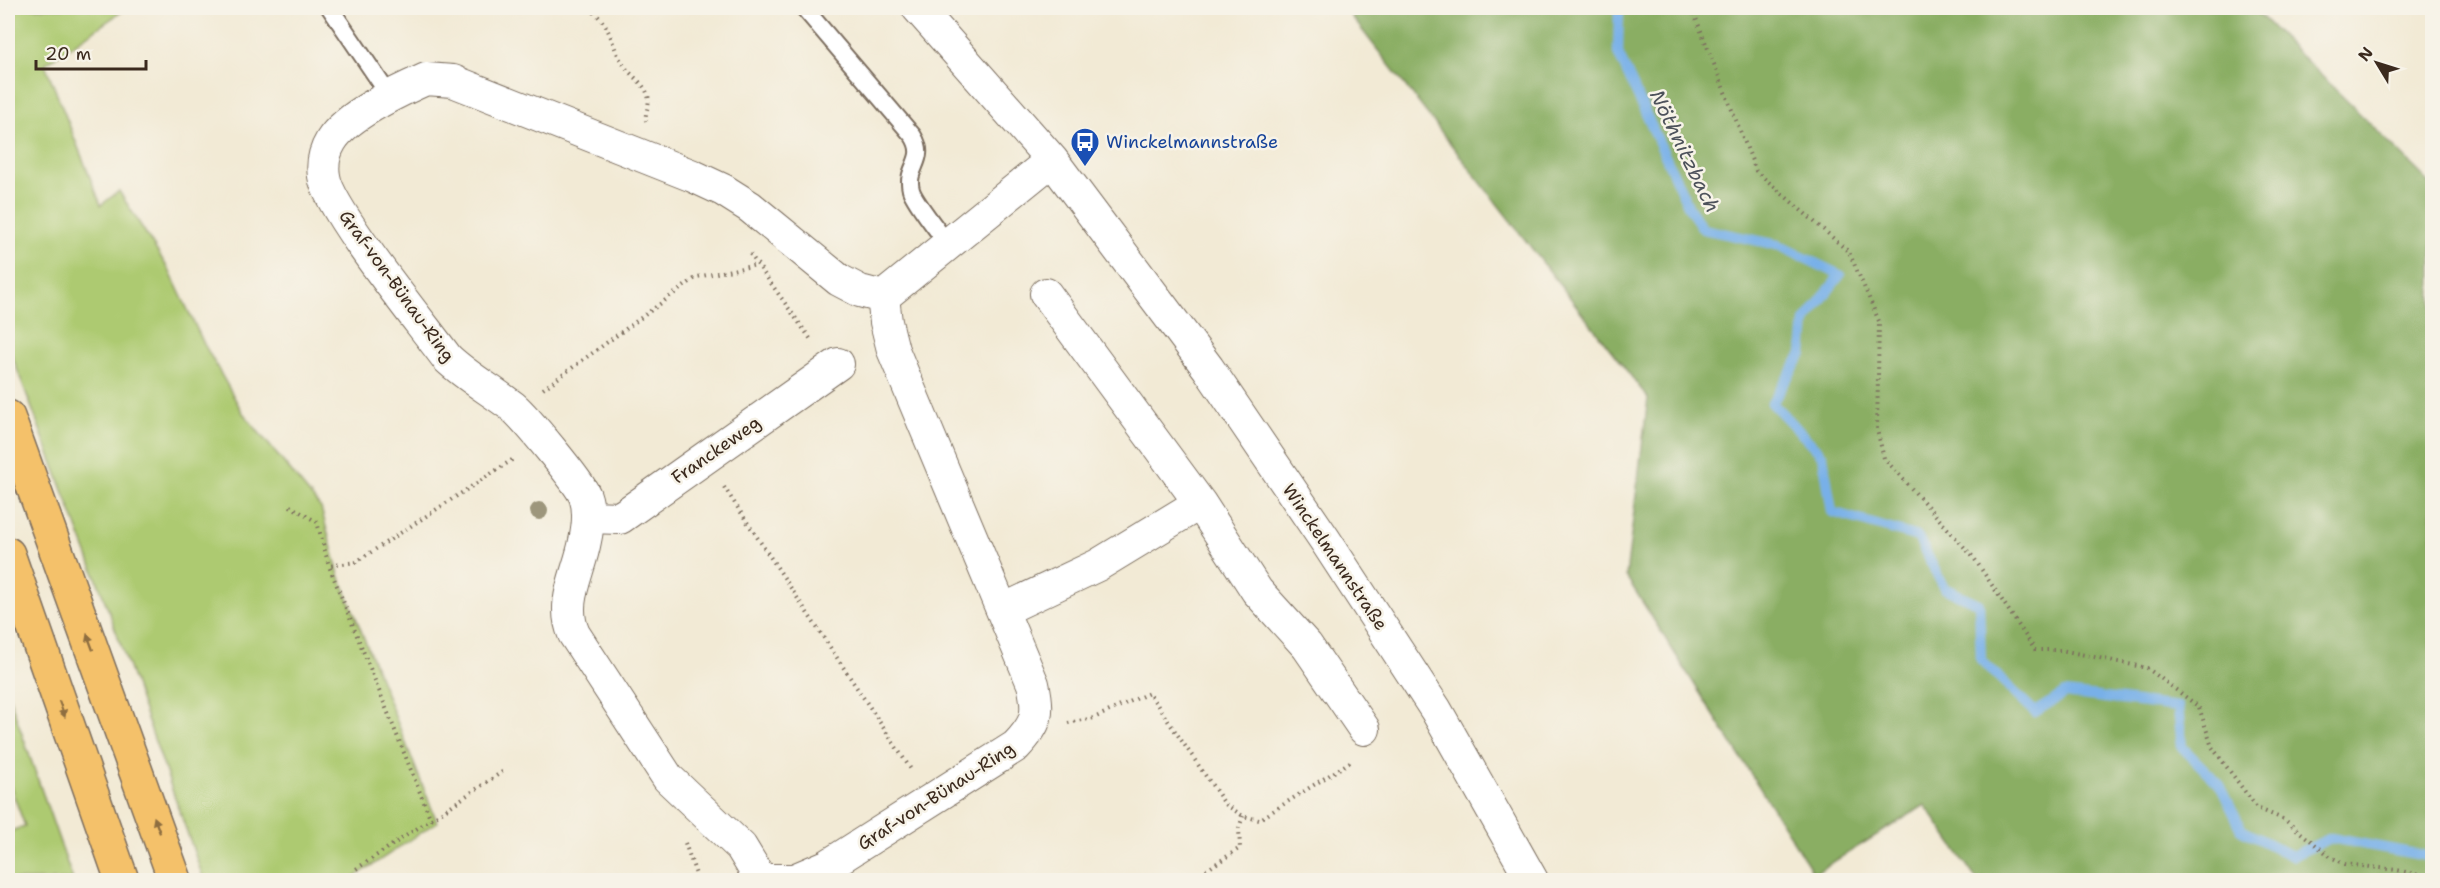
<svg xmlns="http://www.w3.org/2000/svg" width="2440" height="888" viewBox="0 0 2440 888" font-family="'Shantell Sans',sans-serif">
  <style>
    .green { fill: #adca71; stroke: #747a48; stroke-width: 1.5 }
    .forest { fill: #8aae63; stroke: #626c40; stroke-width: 1.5 }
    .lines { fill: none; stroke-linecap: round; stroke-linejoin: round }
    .stream { stroke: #78b0e8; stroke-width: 10 }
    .lane-casing { stroke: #7b6d5e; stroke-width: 20 }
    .street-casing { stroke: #7b6d5e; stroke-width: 34 }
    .primary-casing { stroke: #7b6d5e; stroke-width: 36 }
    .path { stroke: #7b6d5e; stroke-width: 4; stroke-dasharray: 1.5 4.5; stroke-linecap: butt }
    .lane { stroke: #fff; stroke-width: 16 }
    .street { stroke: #fff; stroke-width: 32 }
    .primary { stroke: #f4c16a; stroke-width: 33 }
    .tree { fill: #9d967c }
    .oneway { fill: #8e6e40 }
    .labels { text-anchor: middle; stroke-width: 5; stroke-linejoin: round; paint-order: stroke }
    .transit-label { font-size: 18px; fill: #164399; stroke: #f7f3e8; text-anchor: start }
    .street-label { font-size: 18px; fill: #3b2a1e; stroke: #f7f3e8 }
    .water-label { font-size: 20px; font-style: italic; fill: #4d525b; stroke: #f7f3e8 }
  </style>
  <rect width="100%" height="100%" fill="#f7f3e8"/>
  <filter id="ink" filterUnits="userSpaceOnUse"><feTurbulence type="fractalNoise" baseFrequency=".0167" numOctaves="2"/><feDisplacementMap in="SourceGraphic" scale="12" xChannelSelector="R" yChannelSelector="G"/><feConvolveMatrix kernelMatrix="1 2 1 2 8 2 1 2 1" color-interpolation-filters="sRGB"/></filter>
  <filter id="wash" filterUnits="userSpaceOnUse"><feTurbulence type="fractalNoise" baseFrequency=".008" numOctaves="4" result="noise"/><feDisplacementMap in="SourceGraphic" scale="24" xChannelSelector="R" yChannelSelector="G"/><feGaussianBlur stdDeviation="1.35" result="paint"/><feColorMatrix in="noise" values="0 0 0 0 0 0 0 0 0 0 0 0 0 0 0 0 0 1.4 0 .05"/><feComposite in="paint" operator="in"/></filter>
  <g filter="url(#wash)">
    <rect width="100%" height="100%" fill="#f2ead5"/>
    <path class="green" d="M 8,8 L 127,8 L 45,64 L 101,205 L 119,191 L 169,270 L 204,344 L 243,413 L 321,508 L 339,575 L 437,822 L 350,880 L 204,880 L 111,617 L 8,345 Z
      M 8,694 L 73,880 L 8,880 L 8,832 L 25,826 L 8,780 Z"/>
    <path class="forest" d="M 1345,8 L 2253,8 L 2432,185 L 2432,880 L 1977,880 L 1925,805 L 1814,874 L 1626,576 L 1648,398 Z"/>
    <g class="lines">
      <path class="stream" d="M 1619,8 L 1618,53 L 1689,208 L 1703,229 L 1778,245 L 1840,275 L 1805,321 L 1802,354 L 1772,403 L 1823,456 L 1832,512 L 1918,537 L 1944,588 L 1979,604 L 1981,660 L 2035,712 L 2065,693 L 2178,707 L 2182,747 L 2220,785 L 2242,830 L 2292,856 L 2331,838 L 2432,857"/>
    </g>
  </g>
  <g filter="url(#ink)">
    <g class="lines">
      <g class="lane-casing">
        <path id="lane" d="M 330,8 L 389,95
          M 804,8 L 913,136 C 928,160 905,167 911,190 C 914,201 940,233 948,245"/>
      </g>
      <g class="street-casing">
        <path id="street" d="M 918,8 L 1052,160 L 1208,368 L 1325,540 L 1436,710 L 1532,880
          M 426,79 L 453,81 L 693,176 L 723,190 L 750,207 L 839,280 L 860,291 L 883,297 L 886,322 L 893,350 L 1033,684 C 1040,714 1037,724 1016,746 L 827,866 L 794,880 L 761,880 L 741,847 L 668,778 L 574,634 C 560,602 579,574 585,541 C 588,527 590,510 585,496 C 579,482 526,418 513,407 C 491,390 467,377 447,358 C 423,325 328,209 324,176 C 322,164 325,151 331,141 C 347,115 399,91 426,79 Z
          M 1046,294 L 1200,503 L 1257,591 L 1307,646 L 1364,729
          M 883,297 L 1052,160
          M 589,517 L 620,518 L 838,364
          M 1003,610 L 1098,565 L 1200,503"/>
      </g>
      <g class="primary-casing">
        <path id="primary" d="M 8,417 L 175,880
          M 8,554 L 122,880"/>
      </g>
      <path class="path" d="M 589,8 C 615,28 609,46 626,68 C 632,76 644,84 647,93 C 652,104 644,111 646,121
        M 1692,8 L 1756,171 L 1849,252 L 1879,321 L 1877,430 L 1884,458 L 1974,558 L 2035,650 L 2061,650 L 2147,668 L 2199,707 L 2212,747 L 2257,808 L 2285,820 L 2331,857 L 2345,864 L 2397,870 L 2432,878
        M 750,254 L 812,341
        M 543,389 L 697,277 L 757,265
        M 724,487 L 912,771
        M 290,506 L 317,522 L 329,566
        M 1068,723 L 1094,718 L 1149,693 L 1225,804 L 1243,816 L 1259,820 L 1353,760
        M 431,820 L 329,566 L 356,562 L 515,458
        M 685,843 L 698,880
        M 360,880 L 356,869 L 505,770
        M 1191,880 L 1240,848 L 1239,828 L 1243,816"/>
      <use href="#lane" class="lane"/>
      <use href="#street" class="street"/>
      <use href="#primary" class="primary"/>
    </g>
    <circle class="tree" cx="539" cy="511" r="9"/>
    <defs><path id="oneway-solid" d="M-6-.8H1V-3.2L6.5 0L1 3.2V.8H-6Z" transform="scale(1.5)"/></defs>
    <g class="oneway">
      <use href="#oneway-solid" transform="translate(90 642) rotate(-110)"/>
      <use href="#oneway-solid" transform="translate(62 709) rotate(70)"/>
      <use href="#oneway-solid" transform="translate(157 825) rotate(-110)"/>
    </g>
  </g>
  <defs>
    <g id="bus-pin" transform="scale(1.5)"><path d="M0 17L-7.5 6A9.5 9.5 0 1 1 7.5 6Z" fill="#1a4fb4" stroke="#f7f3e8"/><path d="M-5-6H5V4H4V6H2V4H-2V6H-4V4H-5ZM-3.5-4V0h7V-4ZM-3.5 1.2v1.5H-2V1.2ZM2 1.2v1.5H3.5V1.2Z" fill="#fff"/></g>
  </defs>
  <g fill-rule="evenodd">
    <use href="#bus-pin" x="1085" y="142"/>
  </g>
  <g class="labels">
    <g class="transit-label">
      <text x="1106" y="148">Winckelmannstraße</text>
    </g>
    <g class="street-label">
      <text transform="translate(397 286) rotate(54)" y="6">Graf-von-Bünau-Ring</text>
      <text transform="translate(716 450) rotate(-35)" y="6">Franckeweg</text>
      <text transform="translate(1335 557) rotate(56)" y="6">Winckelmannstraße</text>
      <text transform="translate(936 796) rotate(-33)" y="6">Graf-von-Bünau-Ring</text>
    </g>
    <g class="water-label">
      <text transform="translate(1685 151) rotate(64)" y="7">Nöthnitzbach</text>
    </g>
  </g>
  <rect width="2440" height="888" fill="none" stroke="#f7f3e8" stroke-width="30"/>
  <g transform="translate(2377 63) rotate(308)" stroke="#f7f3e8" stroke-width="4.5" paint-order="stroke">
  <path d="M0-4.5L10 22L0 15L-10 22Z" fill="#3b2a1e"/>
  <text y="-9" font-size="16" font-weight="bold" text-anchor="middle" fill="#3b2a1e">N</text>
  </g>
  <path d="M36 60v9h110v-9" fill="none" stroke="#3b2a1e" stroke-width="3"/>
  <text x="45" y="60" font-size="18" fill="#3b2a1e" stroke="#f7f3e8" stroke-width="4.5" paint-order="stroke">20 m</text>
</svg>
